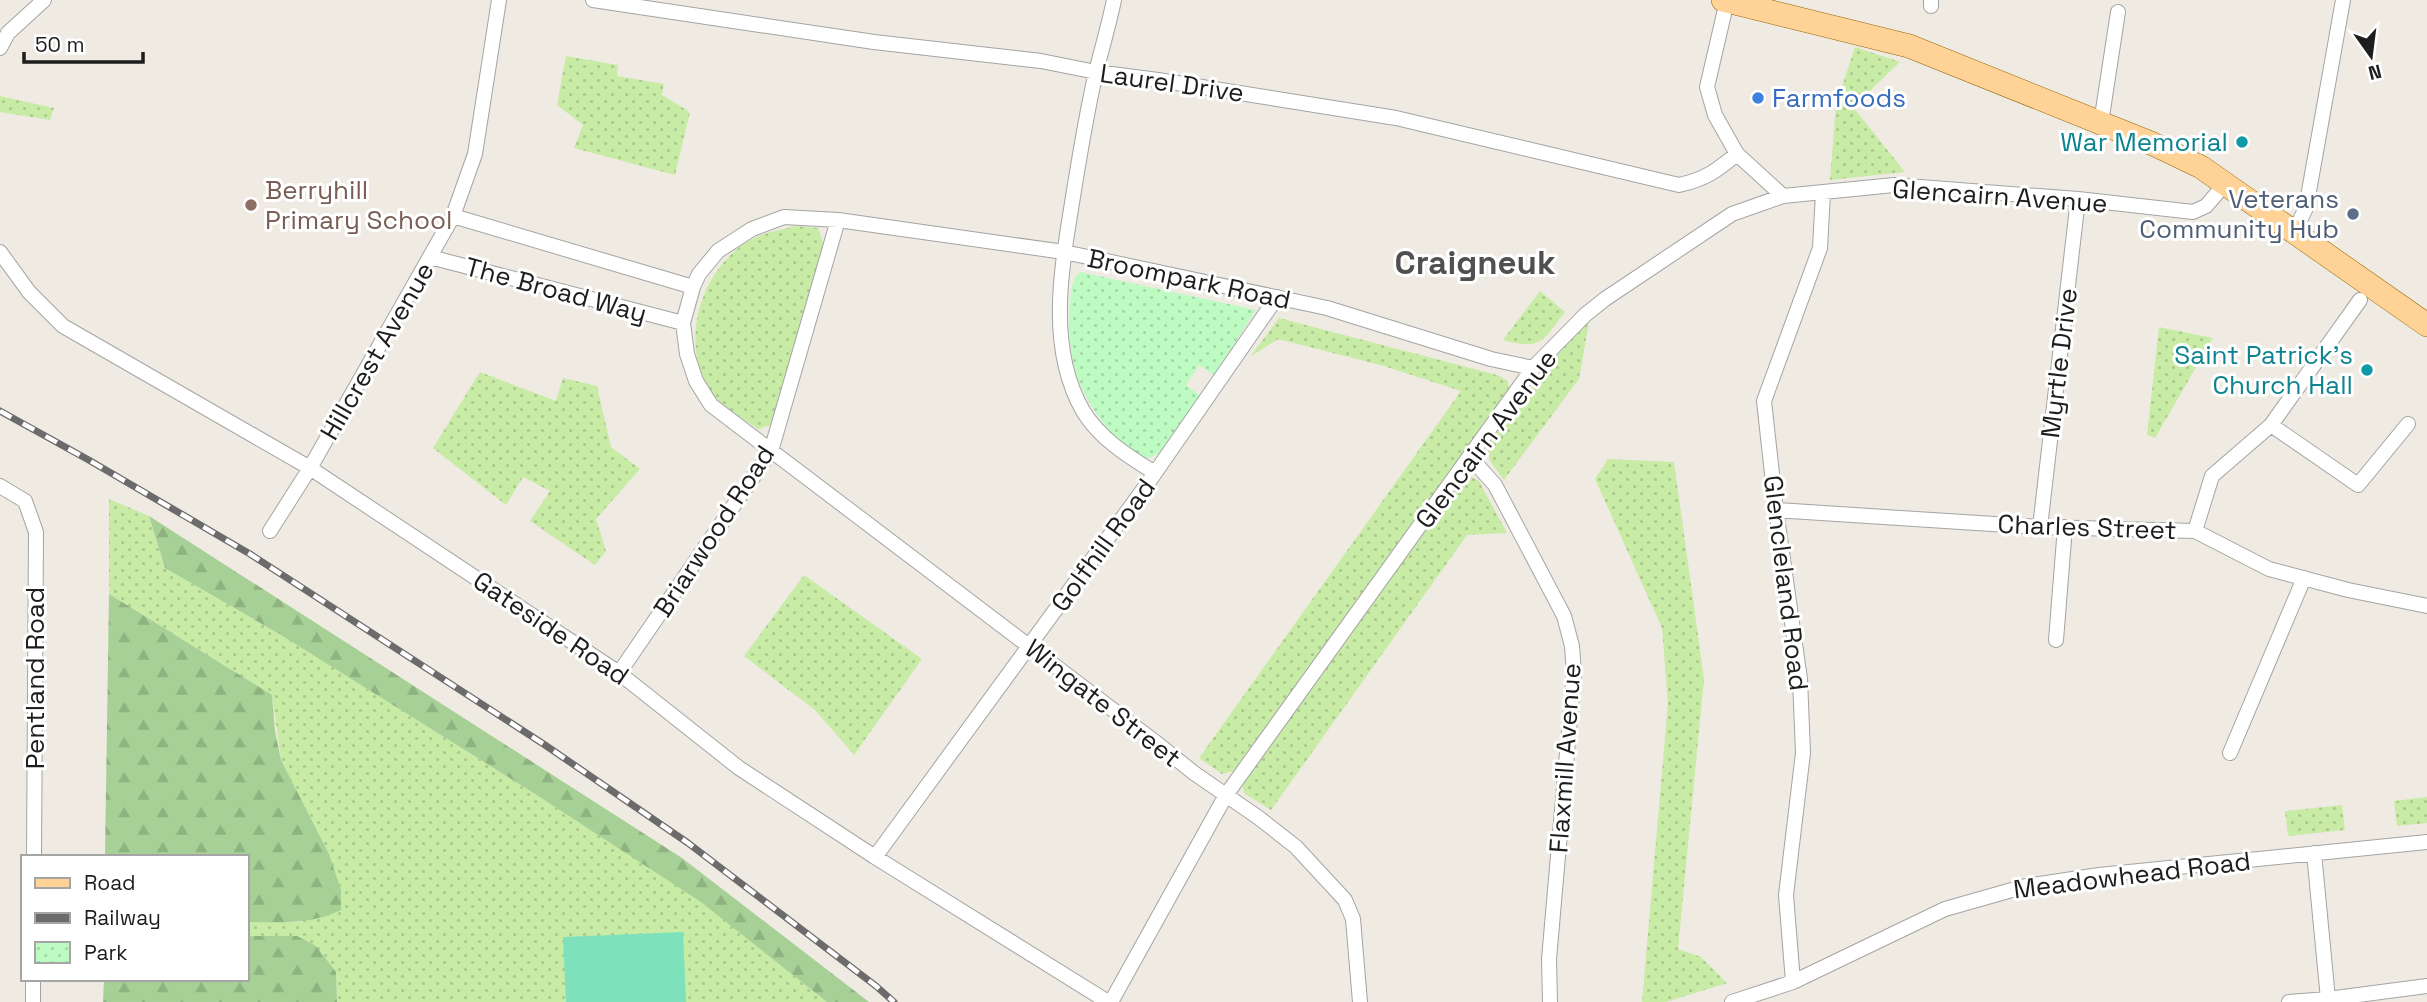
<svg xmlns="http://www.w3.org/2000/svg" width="2427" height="1002" viewBox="0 0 2427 1002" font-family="'Space Grotesk',sans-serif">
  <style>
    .grass { fill: url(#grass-dots) }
    .forest { fill: url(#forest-firs) }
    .park { fill: url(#park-dots) }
    .pitch { fill: #7de1bb }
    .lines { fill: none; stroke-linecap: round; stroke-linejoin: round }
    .minor-casing { stroke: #a4a4a4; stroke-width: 16 }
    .primary-casing { stroke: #966500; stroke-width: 24 }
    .minor { stroke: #fff; stroke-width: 14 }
    .primary { stroke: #ffd397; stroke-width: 23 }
    .rail-casing { stroke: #6b6b6b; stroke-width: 7 }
    .rail { stroke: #fff; stroke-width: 4.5; stroke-dasharray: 13; stroke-linecap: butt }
    .shop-dot { fill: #3f7fe0; stroke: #fff; stroke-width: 2.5 }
    .culture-dot { fill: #0f9aa8; stroke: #fff; stroke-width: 2.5 }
    .education-dot { fill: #8d6e63; stroke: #fff; stroke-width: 2.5 }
    .service-dot { fill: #5c6f8a; stroke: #fff; stroke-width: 2.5 }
    .labels { text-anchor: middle; stroke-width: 6; stroke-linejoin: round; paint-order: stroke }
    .street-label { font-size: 26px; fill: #1d1d1d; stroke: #fff }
    .shop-label { font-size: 26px; fill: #366cbe; stroke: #fff; text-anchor: start }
    .culture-label { font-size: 26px; fill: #0d838f; stroke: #fff; text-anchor: end }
    .education-label { font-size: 26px; fill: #785e54; stroke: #fff; text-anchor: start }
    .service-label { font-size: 26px; fill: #4e5e75; stroke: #fff; text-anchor: end }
    .district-label { font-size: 33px; font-weight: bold; fill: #505050; stroke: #fff }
  </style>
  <defs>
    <pattern id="grass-dots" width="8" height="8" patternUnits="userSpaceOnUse" patternTransform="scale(1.75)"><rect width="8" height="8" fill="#c8eba6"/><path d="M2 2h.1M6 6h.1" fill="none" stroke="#abc98e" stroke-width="1.8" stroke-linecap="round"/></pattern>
    <pattern id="forest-firs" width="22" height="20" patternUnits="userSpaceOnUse" patternTransform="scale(1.75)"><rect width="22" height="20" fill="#a6d095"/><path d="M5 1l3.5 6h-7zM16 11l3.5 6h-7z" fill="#8eb280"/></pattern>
    <pattern id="park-dots" width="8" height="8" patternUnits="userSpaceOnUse" patternTransform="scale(1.75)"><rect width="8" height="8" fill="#bdfbc2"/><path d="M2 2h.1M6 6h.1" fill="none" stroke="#a2d7a6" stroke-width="1.8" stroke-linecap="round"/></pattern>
  </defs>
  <rect width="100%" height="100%" fill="#efebe2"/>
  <path class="grass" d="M 1855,47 L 1900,62 L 1853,107 L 1905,172 L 1830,180 L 1836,105 Z
    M 566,56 L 618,65 L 617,76 L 664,84 L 662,95 L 690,112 L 675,175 L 574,148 L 583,125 L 557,105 Z
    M 0,96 L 54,108 L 50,120 L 0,112 Z
    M 795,226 L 818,228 L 824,245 L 771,425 L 758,429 C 740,416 715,403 705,383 C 681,332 704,264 754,238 C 766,232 782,230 795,226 Z
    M 1540,291 L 1565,312 C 1543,340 1542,351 1503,340 Z
    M 1279,318 L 1497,375 L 1508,381 L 1509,392 L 1234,771 L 1222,774 L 1199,758 L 1461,391 L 1384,366 L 1278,339 L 1250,357 Z
    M 1589,322 L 1579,379 L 1504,480 L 1490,461 L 1487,443 L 1576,332 Z
    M 2159,327 L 2213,338 L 2155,438 L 2147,435 Z
    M 480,372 L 556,401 L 563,378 L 597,386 L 611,447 L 640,469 L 596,519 L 606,551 L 595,565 L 530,521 L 550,491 L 523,477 L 506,505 L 433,448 Z
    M 1608,459 L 1674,462 L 1704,679 L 1678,949 L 1701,957 L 1727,983 L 1666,1002 L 1642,1002 L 1668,703 L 1662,628 L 1595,479 Z
    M 1471,477 L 1479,481 L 1507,533 L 1467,535 L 1271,810 L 1245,794 L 1241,782 L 1461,480 Z
    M 109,499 L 149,516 L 165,568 L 281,635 L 532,792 L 702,902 L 827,1002 L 337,1002 L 336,972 L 297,936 L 247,936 L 247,922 L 301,922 L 329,854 L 281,760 L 272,695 L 109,594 Z
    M 804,575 L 922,659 L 854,755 L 815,710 L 744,656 Z
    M 2427,797 L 2427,823 L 2397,826 L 2394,801 Z
    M 2342,805 L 2345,830 L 2288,836 L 2285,811 Z"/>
  <path class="forest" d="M 149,516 L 682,858 L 869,1002 L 827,1002 L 701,902 L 532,792 L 281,635 L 165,568 Z
    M 109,594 L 272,695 L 275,731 L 281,760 L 329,854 L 341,890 L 341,910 C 311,925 280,922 247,922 L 247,857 L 105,857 Z
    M 247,936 L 297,936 L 316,946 L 336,972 L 337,1002 L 103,1002 L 104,979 L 247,979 Z"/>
  <path class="park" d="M 1080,272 L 1256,310 L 1214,375 L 1199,365 L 1186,385 L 1200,395 L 1160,452 C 1153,456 1148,460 1140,457 C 1117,448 1084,399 1077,377 C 1070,352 1067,327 1070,301 C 1072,290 1071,280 1080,272 Z"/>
  <path class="pitch" d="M 683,932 L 686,1002 L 566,1002 L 563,937 Z"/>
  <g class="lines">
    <g class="minor-casing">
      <path id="minor" d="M 593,0 L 874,42 L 1041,61 L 1096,72 L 1158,80 L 1396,118 L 1679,185 C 1706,179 1716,171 1737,154
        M 1114,0 C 1109,24 1102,48 1096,72 C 1086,115 1079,159 1072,203 C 1061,271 1047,348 1083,411 C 1100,439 1128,456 1155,473
        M 1931,0 L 1931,6
        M 1727,1 L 1707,87 L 1715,115 L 1737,154 L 1783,196
        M 0,48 L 8,33 L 44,0
        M 2101,123 L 2118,12
        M 453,216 L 693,287
        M 2295,230 L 2306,208 L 2343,0
        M 0,252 L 29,292 L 63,326 L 310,468 L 619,673 L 739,768 L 875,857 L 1108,1002
        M 430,257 L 683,323
        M 2271,425 L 2358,485 L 2408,424
        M 1470,457 L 1495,485 L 1564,616 L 1572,646 L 1574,673 L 1549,959 L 1550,1002
        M 0,486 L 25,501 L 36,532 L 34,857
        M 1776,510 L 2040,527 L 2195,531 L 2269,569 L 2348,590 L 2427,606
        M 2040,527 L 2078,199
        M 270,531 L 310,468 L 453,216 L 475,154 L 499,0
        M 2195,531 L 2212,476 L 2271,425 L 2360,300
        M 2056,640 L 2065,527
        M 619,673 L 771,451 L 838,220
        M 2230,753 L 2304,578
        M 875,857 L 1148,483 L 1277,297
        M 1793,982 L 1786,895 L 1803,753 L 1800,679 L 1776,510 L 1764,401 L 1820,248 L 1823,193
        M 2328,999 L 2427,986
        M 33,1002 L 33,979
        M 1111,1002 L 1226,795 L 1533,368 L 1585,315 L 1605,299 L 1732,214 L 1783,196 L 1894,185 L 2078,199 L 2193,212 L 2206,206 L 2225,184
        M 1360,1002 L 1353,919 L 1345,900 L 1296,847 L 1259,818 L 1194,773 L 1154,741 L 711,405 L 696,381 L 687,354 L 683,323 L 693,287 L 699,274 L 718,251 L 752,229 L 784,217 L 838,220 L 1064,252 L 1327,308 L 1491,359 L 1533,368
        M 1732,1002 L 1793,982 L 1945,909 L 2026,886 L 2099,875 L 2427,842
        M 2289,1002 L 2328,999 L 2314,853"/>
    </g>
    <g class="primary-casing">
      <path id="primary" d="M 1723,0 L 1909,46 L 2153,144 L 2201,167 L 2427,325"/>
    </g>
    <use href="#minor" class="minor"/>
    <use href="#primary" class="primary"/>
    <g class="rail-casing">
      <path id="rail" d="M 0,411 L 87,459 L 250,554 L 545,745 L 688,843 L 876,986 L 894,1002"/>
    </g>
    <use href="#rail" class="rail"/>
  </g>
  <circle class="shop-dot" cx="1758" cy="98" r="7"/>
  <g class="culture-dot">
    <circle cx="2242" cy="142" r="7"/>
    <circle cx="2367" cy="370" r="7"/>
  </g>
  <circle class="education-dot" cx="251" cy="205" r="7"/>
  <circle class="service-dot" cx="2353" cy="214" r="7"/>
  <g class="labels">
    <g class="street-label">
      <text transform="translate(1172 83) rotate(8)" y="9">Laurel Drive</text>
      <text transform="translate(2000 196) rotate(4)" y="9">Glencairn Avenue</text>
      <text transform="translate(1189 279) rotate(12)" y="9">Broompark Road</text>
      <text transform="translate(556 290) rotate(15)" y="9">The Broad Way</text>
      <text transform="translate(377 351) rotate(-60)" y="9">Hillcrest Avenue</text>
      <text transform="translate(2059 363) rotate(-83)" y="9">Myrtle Drive</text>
      <text transform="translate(1486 439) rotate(-53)" y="9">Glencairn Avenue</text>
      <text transform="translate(2087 527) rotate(2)" y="9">Charles Street</text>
      <text transform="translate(714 531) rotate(-57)" y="9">Briarwood Road</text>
      <text transform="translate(1103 545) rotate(-54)" y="9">Golfhill Road</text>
      <text transform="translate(1786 583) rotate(83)" y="9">Glencleland Road</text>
      <text transform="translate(551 628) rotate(34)" y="9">Gateside Road</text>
      <text transform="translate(35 678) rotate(-90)" y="9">Pentland Road</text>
      <text transform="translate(1103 703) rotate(38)" y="9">Wingate Street</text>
      <text transform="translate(1565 758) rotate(-86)" y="9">Flaxmill Avenue</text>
      <text transform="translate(2132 875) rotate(-7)" y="9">Meadowhead Road</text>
    </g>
    <g class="shop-label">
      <text x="1772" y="107">Farmfoods</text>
    </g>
    <g class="culture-label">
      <text x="2228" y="151">War Memorial</text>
      <text x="2353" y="364">Saint Patrick's<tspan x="2353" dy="30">Church Hall</tspan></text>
    </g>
    <g class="education-label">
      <text x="265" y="199">Berryhill<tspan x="265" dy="30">Primary School</tspan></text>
    </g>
    <g class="service-label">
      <text x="2339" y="208">Veterans<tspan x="2339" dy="30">Community Hub</tspan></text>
    </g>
    <g class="district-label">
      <text x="1475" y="274">Craigneuk</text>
    </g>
  </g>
  <rect x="21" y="855" width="228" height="126" fill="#ffffff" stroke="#a5a5a5" stroke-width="2"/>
  <rect x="35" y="878" width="35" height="10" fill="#ffd397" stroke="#a5a5a5" stroke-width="2"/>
  <text x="84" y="890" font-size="21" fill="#1d1d1d">Road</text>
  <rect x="35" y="913" width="35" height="10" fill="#6b6b6b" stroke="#a5a5a5" stroke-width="2"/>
  <text x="84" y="925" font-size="21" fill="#1d1d1d">Railway</text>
  <rect x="35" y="942" width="35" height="21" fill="url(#park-dots)" stroke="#a5a5a5" stroke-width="2"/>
  <text x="84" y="960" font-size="21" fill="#1d1d1d">Park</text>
  <g transform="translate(2371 56) rotate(166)" stroke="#ffffff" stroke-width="5" paint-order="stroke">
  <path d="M0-5L12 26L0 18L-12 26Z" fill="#1d1d1d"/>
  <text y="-10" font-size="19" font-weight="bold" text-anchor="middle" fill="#1d1d1d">N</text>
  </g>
  <path d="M24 52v10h119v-10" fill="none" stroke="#1d1d1d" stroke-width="3.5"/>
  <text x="35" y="52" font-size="21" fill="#1d1d1d" stroke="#ffffff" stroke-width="5" paint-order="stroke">50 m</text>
</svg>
